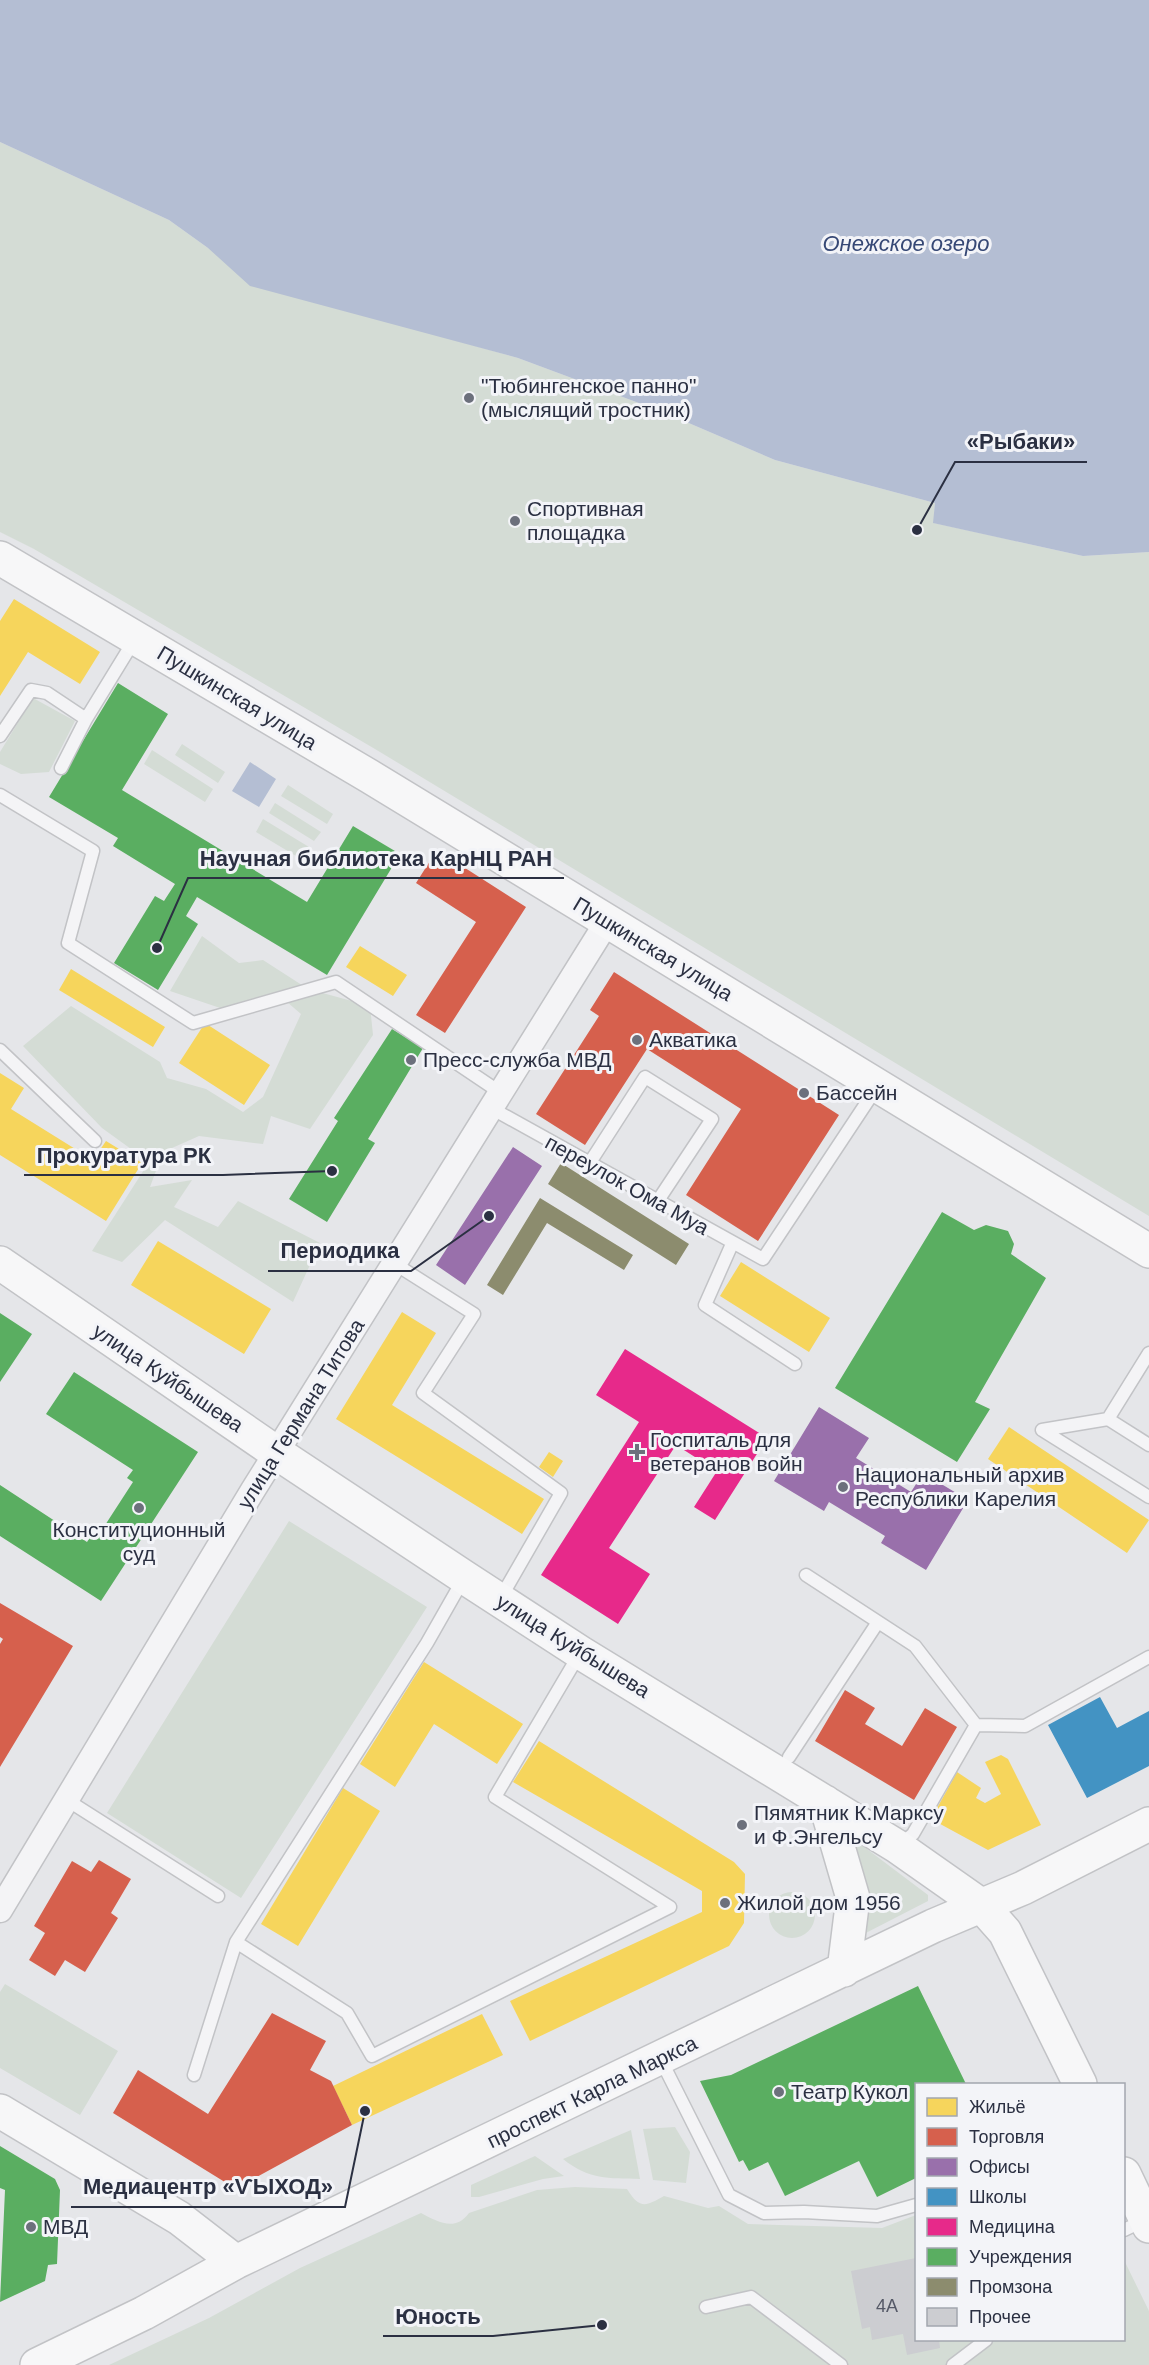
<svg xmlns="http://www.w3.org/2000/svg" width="1149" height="2365" viewBox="0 0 1149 2365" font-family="Helvetica,sans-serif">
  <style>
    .green { fill: #d4dcd5 }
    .water { fill: #b4bed3 }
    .homes { fill: #f6d55c }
    .shops { fill: #d6604d }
    .offices { fill: #9970ab }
    .schools { fill: #4393c3 }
    .health { fill: #e7298a }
    .public { fill: #5aae61 }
    .industry { fill: #8c8c6e }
    .building { fill: #cccdd1 }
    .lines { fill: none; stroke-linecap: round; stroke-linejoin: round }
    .lane-casing { stroke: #c2c3c6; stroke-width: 15 }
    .street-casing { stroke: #c2c3c6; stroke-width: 27 }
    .secondary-casing { stroke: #c2c3c6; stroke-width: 36 }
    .lane { stroke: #f4f4f6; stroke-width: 12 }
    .street { stroke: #f4f4f6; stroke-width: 24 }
    .secondary { stroke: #f7f7f8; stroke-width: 33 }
    .poi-dot { fill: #6c707c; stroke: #f3f4f8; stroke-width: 2 }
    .labels { text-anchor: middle; stroke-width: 6; stroke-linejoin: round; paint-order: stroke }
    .number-label { font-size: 18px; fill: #555967 }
    .poi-label { font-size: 21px; fill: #2b3042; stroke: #f3f4f8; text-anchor: start }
    .street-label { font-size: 21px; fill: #2b3042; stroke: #f3f4f8 }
    .water-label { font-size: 22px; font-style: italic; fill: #364875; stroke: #f3f4f8 }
    .leader { fill: none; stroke: #2b3042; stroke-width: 2 }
    .callout-dot { fill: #2b3042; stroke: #f3f4f8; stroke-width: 2 }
    .callout-label { font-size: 22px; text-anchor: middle; font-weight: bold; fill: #2b3042; stroke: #f3f4f8; stroke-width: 6; stroke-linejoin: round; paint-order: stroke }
  </style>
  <rect width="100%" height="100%" fill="#e5e6e9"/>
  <path class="green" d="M 0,142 L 169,220 L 208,248 L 440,336 L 518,358 L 663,412 L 775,460 L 935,503 L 934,523 L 1083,556 L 1149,552 L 1149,1216 L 375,749 L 34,549 L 0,532 Z
    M 33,698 L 75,721 L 49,772 L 21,774 L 0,764 L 0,752 Z
    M 182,744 L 225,772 L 218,783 L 175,755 Z
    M 152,750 L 213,789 L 205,802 L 144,764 Z
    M 288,785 L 333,814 L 327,824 L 281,796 Z
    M 275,803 L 321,832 L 314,841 L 269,813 Z
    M 263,819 L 309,847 L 301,859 L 256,832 Z
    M 202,936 L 239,963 L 263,960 L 308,989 L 370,1006 L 373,1035 L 310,1129 L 271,1116 L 263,1144 L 199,1136 L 163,1152 L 150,1187 L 192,1180 L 174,1207 L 218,1227 L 238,1201 L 320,1243 L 293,1302 L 165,1220 L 122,1262 L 92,1251 L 149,1162 L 102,1128 L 23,1046 L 71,1006 L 160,1062 L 167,1078 L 206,1089 L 243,1112 L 263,1097 L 301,1014 L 279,995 L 226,1010 L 170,991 Z
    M 289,1521 L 427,1607 L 241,1898 L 107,1813 Z
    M 847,1834 L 928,1895 L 928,1901 L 858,1937 Z
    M769 1915a23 23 0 1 1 46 0a23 23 0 1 1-46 0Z
    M 5,1984 L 118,2051 L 80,2115 L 0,2068 L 0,1992 Z
    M 675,2127 L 690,2152 L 686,2183 L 653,2180 L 643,2129 Z
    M 631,2130 L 640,2179 C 608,2178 589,2180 563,2159 Z
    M 535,2156 L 564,2176 L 543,2179 L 479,2197 L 471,2197 L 471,2185 Z
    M 575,2187 L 627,2189 C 640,2210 646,2206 664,2196 L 708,2208 L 719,2206 L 748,2224 L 882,2228 L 916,2215 L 916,2340 L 1124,2340 L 1124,2260 L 1149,2311 L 1149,2365 L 109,2365 L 209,2318 L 300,2268 L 421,2213 C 438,2222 455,2232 469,2213 L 537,2190 Z"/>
  <path class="water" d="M 0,0 L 1149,0 L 1149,552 L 1083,556 L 933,523 L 935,503 L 775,460 L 663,412 L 518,358 L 250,286 L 208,248 L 169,220 L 0,142 Z
    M 250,762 L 276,779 L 259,807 L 232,791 Z"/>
  <path class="homes" d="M 14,599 L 100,652 L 80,684 L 28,652 L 0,696 L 0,621 Z
    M 360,946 L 407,975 L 393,996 L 346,967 Z
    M 71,969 L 165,1027 L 153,1047 L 59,990 Z
    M 205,1023 L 270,1065 L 244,1105 L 179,1063 Z
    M 0,1073 L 24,1088 L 11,1109 L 93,1160 L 106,1141 L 142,1163 L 106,1221 L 0,1155 Z
    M 158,1241 L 271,1309 L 244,1354 L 131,1285 Z
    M 741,1262 L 830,1318 L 809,1352 L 720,1296 Z
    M 402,1312 L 436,1333 L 392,1405 L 544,1499 L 522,1534 L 336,1419 Z
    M 1009,1427 L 1149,1520 L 1127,1553 L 988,1459 Z
    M 549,1452 L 563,1461 L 553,1477 L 539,1467 Z
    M 424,1662 L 523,1724 L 497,1764 L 434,1724 L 395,1787 L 360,1764 Z
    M 539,1741 L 734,1862 L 745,1874 L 744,1923 L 729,1946 L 530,2041 L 510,2001 L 702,1912 L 702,1891 L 513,1782 Z
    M 1001,1755 L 1008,1759 L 1041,1825 L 988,1850 L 931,1819 L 957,1772 L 981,1788 L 976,1798 L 985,1803 L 1001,1794 L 985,1762 Z
    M 343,1788 L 380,1811 L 298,1946 L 261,1924 Z
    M 482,2014 L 503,2055 L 352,2125 L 333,2086 Z"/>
  <path class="shops" d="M 437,850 L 526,907 L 445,1033 L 416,1015 L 476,922 L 416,883 Z
    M 614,972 L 839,1115 L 758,1241 L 686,1195 L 741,1109 L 647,1049 L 585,1145 L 536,1114 L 599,1016 L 590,1010 Z
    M 0,1603 L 73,1646 L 0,1767 L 0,1644 L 3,1639 L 0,1637 Z
    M 845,1690 L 875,1708 L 865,1724 L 902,1746 L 925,1708 L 957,1727 L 914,1800 L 815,1741 Z
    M 99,1860 L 131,1879 L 111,1913 L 118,1918 L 85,1972 L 65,1960 L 55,1976 L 29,1960 L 45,1933 L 34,1926 L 72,1861 L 91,1872 Z
    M 272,2013 L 326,2041 L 310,2070 L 331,2081 L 352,2125 L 244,2184 L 228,2184 L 113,2113 L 138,2070 L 208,2114 Z"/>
  <path class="offices" d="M 513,1147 L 542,1166 L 465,1285 L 436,1265 Z
    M 819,1407 L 869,1438 L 856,1458 L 911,1492 L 923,1473 L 968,1500 L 926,1570 L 881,1543 L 885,1536 L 829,1502 L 824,1511 L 774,1481 Z"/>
  <path class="schools" d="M 1100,1697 L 1117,1728 L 1149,1711 L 1149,1766 L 1087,1798 L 1048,1725 Z"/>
  <path class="health" d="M 625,1349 L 767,1438 L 715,1520 L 694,1507 L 717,1471 L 676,1445 L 609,1548 L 650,1574 L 618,1624 L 541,1575 L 639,1422 L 596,1395 Z"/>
  <path class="public" d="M 118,683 L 168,714 L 122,790 L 307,902 L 353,826 L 400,854 L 327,975 L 197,897 L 186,916 L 198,924 L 158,990 L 114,963 L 155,896 L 164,901 L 175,884 L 113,846 L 118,838 L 49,797 Z
    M 392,1029 L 423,1048 L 368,1139 L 375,1143 L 327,1222 L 289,1199 L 338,1121 L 334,1118 Z
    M 942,1212 L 974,1230 L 986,1225 L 1008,1231 L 1014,1244 L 1011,1254 L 1046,1278 L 975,1402 L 990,1409 L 957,1462 L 835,1388 Z
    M 0,1313 L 32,1334 L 0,1382 Z
    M 74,1372 L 198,1452 L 101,1601 L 0,1536 L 0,1485 L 87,1542 L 93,1533 L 98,1536 L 133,1482 L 127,1478 L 133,1470 L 46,1414 Z
    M 918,1986 L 966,2084 L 916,2084 L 916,2178 L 877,2197 L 859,2161 L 785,2196 L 768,2162 L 749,2171 L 743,2160 L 739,2162 L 700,2081 L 731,2075 Z
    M 0,2146 L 55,2179 L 60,2190 L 57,2264 L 48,2265 L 45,2281 L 0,2302 L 5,2190 L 0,2188 Z"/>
  <path class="industry" d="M 561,1163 L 689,1244 L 676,1265 L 548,1184 Z
    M 540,1198 L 633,1255 L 624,1270 L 547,1223 L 503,1295 L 487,1285 Z"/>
  <path class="building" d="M 916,2258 L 916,2340 L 939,2340 L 940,2348 L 907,2355 L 903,2334 L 872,2340 L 870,2327 L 862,2329 L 851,2271 Z"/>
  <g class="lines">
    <g class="lane-casing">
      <path id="lane" d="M 0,736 L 31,690 L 47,693 L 86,719 L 135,639
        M 61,768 L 86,719
        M 0,795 L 93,851 L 68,943 L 193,1023 L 336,982 L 501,1093
        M 0,1050 L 95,1141
        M 491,1108 L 763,1259 L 877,1087
        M 589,1164 L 645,1077 L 712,1119 L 657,1202
        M 732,1244 L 705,1305 L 795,1364
        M 395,1264 L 474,1314 L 423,1393 L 561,1493 L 500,1599
        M 1108,1419 L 1149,1445
        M 1042,1430 L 1108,1419 L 1149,1353
        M 1042,1430 L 1149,1497
        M 806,1575 L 915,1646 L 976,1725 L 1025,1726 L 1149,1657
        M 580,1653 L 495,1797 L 670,1907
        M 789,1757 L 878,1622
        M 67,1800 L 218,1896
        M 900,1845 L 913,1834 L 976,1725
        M 236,1942 L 347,2013 L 372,2056 L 670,1907
        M 661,2060 L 729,2195 L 764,2213 L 804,2212 L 877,2216 L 916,2205
        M 194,2075 L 236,1942 L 427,1643 L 464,1578
        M 1124,2230 L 1145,2220
        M 706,2307 L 751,2297 L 841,2365
        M 953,2365 L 986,2340"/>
    </g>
    <g class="street-casing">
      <path id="street" d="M 0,1910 L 253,1490 L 607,922"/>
    </g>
    <g class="secondary-casing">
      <path id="secondary" d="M 0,558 L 369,776 L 1149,1251
        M 0,1263 L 277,1453 L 464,1577 L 581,1653 L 898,1847 L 982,1906 L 1005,1932 L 1080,2084
        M 825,1802 L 853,1898 L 844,1970
        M 0,2111 L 179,2218 L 236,2262
        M 1124,2174 L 1149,2226
        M 37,2365 L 144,2313 L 236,2262 L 933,1926 L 1023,1888 L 1149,1824"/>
    </g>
    <use href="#lane" class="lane"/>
    <use href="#street" class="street"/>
    <use href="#secondary" class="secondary"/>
  </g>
  <g class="poi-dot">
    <circle cx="469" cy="398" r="6"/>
    <circle cx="515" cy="521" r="6"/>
    <circle cx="637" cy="1040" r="6"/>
    <circle cx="411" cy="1060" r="6"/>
    <circle cx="804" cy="1093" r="6"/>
    <path d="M634 1443h6v6h6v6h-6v6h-6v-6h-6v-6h6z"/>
    <circle cx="843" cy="1487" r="6"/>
    <circle cx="139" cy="1508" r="6"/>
    <circle cx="742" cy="1825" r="6"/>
    <circle cx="725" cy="1903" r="6"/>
    <circle cx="779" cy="2092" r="6"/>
    <circle cx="31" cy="2227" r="6"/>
  </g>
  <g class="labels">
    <g class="number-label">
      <text x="887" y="2312">4А</text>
    </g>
    <g class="poi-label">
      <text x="481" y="393">"Тюбингенское панно"<tspan x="481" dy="24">(мыслящий тростник)</tspan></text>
      <text x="527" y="516">Спортивная<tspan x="527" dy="24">площадка</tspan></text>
      <text x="649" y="1047">Акватика</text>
      <text x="423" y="1067">Пресс-служба МВД</text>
      <text x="816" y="1100">Бассейн</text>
      <text x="650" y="1447">Госпиталь для<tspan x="650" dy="24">ветеранов войн</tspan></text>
      <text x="855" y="1482">Национальный архив<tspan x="855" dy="24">Республики Карелия</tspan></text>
      <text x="139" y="1537" text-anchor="middle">Конституционный<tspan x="139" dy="24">суд</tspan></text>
      <text x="754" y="1820">Пямятник К.Марксу<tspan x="754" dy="24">и Ф.Энгельсу</tspan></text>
      <text x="737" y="1910">Жилой дом 1956</text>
      <text x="791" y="2099">Театр Кукол</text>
      <text x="43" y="2234">МВД</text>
    </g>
    <g class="street-label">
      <text transform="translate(237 698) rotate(31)" y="7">Пушкинская улица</text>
      <text transform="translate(653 949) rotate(31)" y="7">Пушкинская улица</text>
      <text transform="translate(627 1185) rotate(29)" y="7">переулок Ома Муа</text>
      <text transform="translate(168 1378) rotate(34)" y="7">улица Куйбышева</text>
      <text transform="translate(301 1414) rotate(-58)" y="7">улица Германа Титова</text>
      <text transform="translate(573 1646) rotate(32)" y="7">улица Куйбышева</text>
      <text transform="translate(592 2092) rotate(-26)" y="7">проспект Карла Маркса</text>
    </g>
    <g class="water-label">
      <text x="906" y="251">Онежское озеро</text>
    </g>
  </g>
  <path class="leader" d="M917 530L955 462H1087M157 948L188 878H564M332 1171L223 1175H24M489 1216L411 1271H268M365 2111L345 2207H71M602 2325L493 2336H383"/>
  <g class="callout-dot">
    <circle cx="917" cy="530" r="6"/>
    <circle cx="157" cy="948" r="6"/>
    <circle cx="332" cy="1171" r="6"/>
    <circle cx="489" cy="1216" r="6"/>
    <circle cx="365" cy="2111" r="6"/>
    <circle cx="602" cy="2325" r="6"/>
  </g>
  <g class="callout-label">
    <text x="1021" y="449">«Рыбаки»</text>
    <text x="376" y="866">Научная библиотека КарНЦ РАН</text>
    <text x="124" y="1163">Прокуратура РК</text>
    <text x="340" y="1258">Периодика</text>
    <text x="208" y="2194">Медиацентр «ѴЫХОД»</text>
    <text x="438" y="2324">Юность</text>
  </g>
  <rect x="915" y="2083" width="210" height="258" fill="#f3f4f8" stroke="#a3a6af" stroke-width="1.5"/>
  <rect x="927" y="2098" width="30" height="18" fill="#f6d55c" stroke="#a3a6af" stroke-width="1.5"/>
  <text x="969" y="2113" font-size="18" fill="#2b3042">Жильё</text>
  <rect x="927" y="2128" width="30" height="18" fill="#d6604d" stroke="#a3a6af" stroke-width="1.5"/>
  <text x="969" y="2143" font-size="18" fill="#2b3042">Торговля</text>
  <rect x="927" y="2158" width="30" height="18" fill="#9970ab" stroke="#a3a6af" stroke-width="1.5"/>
  <text x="969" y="2173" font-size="18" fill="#2b3042">Офисы</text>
  <rect x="927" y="2188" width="30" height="18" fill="#4393c3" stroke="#a3a6af" stroke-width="1.5"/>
  <text x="969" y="2203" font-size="18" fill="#2b3042">Школы</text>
  <rect x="927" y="2218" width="30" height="18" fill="#e7298a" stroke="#a3a6af" stroke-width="1.5"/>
  <text x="969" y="2233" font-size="18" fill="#2b3042">Медицина</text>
  <rect x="927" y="2248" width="30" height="18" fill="#5aae61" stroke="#a3a6af" stroke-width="1.5"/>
  <text x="969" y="2263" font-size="18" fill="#2b3042">Учреждения</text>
  <rect x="927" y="2278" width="30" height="18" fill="#8c8c6e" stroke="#a3a6af" stroke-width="1.5"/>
  <text x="969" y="2293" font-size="18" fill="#2b3042">Промзона</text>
  <rect x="927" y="2308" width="30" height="18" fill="#cccdd1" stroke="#a3a6af" stroke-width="1.5"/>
  <text x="969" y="2323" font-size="18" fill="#2b3042">Прочее</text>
</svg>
